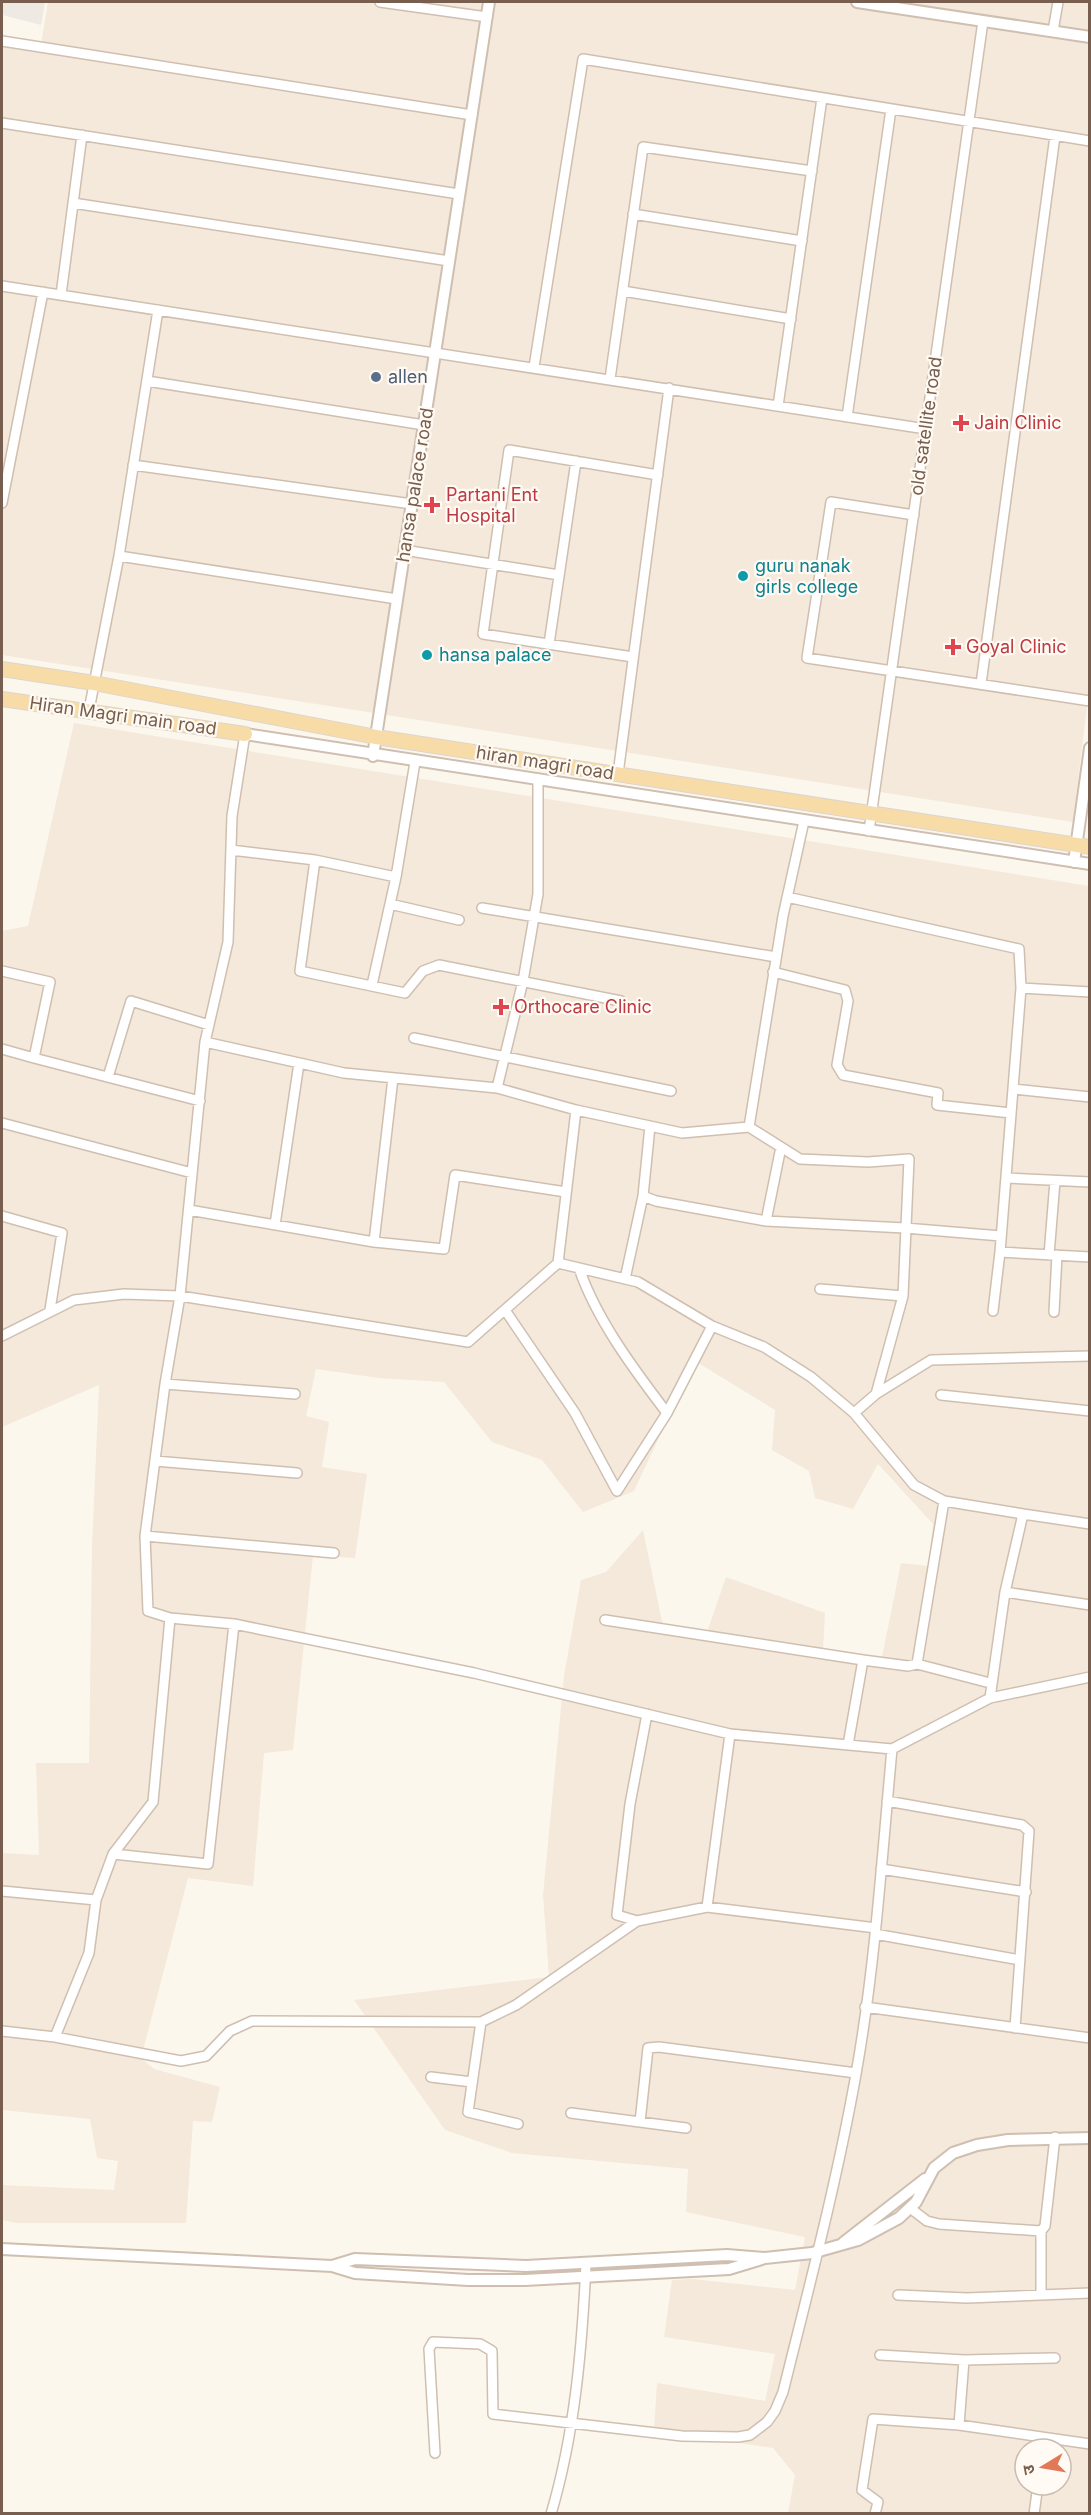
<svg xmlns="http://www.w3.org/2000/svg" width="1091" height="2515" viewBox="0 0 1091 2515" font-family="Inter,'Noto Sans Devanagari',sans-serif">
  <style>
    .residential { fill: #f4e9db; fill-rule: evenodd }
    .industrial { fill: #efe9e4 }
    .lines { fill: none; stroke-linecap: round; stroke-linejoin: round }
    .minor-casing { stroke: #cfbfb1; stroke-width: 12 }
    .tertiary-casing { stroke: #cfbfb1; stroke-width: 14 }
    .primary-casing { stroke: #dcd5d1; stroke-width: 16 }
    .minor { stroke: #fff; stroke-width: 9 }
    .tertiary { stroke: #fff; stroke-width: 10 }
    .primary { stroke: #f8dca8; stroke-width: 14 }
    .service-dot { fill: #5c6f8a; stroke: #fffaf3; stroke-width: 2 }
    .health-dot { fill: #e0444e; stroke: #fffaf3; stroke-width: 2 }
    .culture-dot { fill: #0f9aa8; stroke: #fffaf3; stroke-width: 2 }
    .labels { text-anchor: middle; stroke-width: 4.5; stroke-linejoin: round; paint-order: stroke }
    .service-label { font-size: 18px; fill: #4e5e75; stroke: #fffaf3; text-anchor: start }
    .health-label { font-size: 18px; fill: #be3a42; stroke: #fffaf3; text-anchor: start }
    .street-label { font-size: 18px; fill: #785e4e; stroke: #fffaf3 }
    .culture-label { font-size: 18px; fill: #0d838f; stroke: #fffaf3; text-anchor: start }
  </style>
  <rect width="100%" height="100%" fill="#fcf7ec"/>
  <path class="residential" d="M 48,2 L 1089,2 L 1090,681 L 1073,822 L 2,655 L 2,44 L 41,44 Z
    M 74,723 L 1089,886 L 1089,2513 L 788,2513 L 795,2475 L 773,2448 L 654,2430 L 657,2383 L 765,2401 L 775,2354 L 664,2337 L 672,2280 L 693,2279 L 795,2290 L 805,2237 L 686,2212 L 688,2169 L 512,2153 L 445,2130 L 354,2000 L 549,1977 L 543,1895 L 564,1676 L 581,1580 L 606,1572 L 643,1530 L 663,1626 L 705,1638 L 726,1577 L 825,1613 L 823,1649 L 882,1657 L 901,1563 L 928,1566 L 933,1524 L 878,1464 L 853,1509 L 815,1498 L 809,1471 L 772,1450 L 775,1410 L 695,1361 L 634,1491 L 583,1512 L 542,1460 L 492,1442 L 444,1382 L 379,1378 L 316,1369 L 306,1416 L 329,1422 L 322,1467 L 367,1474 L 355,1558 L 313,1555 L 293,1750 L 264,1753 L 253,1886 L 188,1878 L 141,2058 L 154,2069 L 220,2087 L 212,2122 L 193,2121 L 186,2223 L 16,2223 L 2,2220 L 2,2185 L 114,2190 L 118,2161 L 97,2158 L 90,2119 L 2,2110 L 2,1853 L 39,1855 L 36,1763 L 89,1763 L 92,1547 L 99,1385 L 2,1427 L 2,931 L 28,926 ZM 1025,2449 L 1061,2449 L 1061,2485 L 1025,2485 Z"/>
  <path class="industrial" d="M 2,2 L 45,2 L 41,25 L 2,15 Z"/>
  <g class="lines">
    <g class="minor-casing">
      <path id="minor" d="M 380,2 L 487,17
        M 1053,31 L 1058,2
        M 2,41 L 472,115
        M 2,123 L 459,194
        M 73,203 L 449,261
        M 633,214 L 802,241
        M 2,286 L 926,429
        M 623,291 L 791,319
        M 61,295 L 82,135
        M 534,367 L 583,59 L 1090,141
        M 610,379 L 643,147 L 812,171
        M 147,381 L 424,425
        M 778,406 L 822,98
        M 847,417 L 891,109
        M 133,465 L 412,504
        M 2,503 L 43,292
        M 914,515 L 831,502 L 807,658 L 1090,701
        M 404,550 L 559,575
        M 119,556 L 397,599
        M 549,644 L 576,461
        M 633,657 L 483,634 L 509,450 L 658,475
        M 981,684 L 1055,136
        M 89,710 L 119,556 L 158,310
        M 618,774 L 669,388
        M 538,781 L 538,894 L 523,981 L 497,1088 L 576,1110 L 558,1263 L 638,1282 L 712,1326 L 764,1347 L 811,1377 L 854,1413 L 876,1394 L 931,1360 L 1090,1356
        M 804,821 L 783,916 L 749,1127 L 800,1159 L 868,1162 L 909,1159 L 903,1296 L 876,1394
        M 869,831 L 983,21
        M 231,850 L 315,860 L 396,877
        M 315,860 L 300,971 L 405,993 L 423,971 L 439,965 L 621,1001
        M 787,897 L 1019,949 L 1021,988 L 1000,1252 L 1090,1257
        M 390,904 L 459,920
        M 482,908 L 776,957
        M 2,971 L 50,982 L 34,1058 L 200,1101
        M 773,972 L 845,990 L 848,1001 L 837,1065 L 843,1075 L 938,1093 L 937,1105 L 1011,1113
        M 372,985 L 396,877 L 415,762
        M 1021,988 L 1090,992
        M 414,1038 L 671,1091
        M 205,1042 L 344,1073 L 497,1088
        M 2,1049 L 34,1058
        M 108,1077 L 131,1001 L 209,1025
        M 1013,1089 L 1090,1097
        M 576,1110 L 682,1133 L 749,1127
        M 2,1123 L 192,1173
        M 1006,1178 L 1090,1182
        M 643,1196 L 656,1201 L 766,1221 L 905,1228 L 1001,1236
        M 189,1210 L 374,1242 L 393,1078
        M 2,1216 L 62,1233 L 50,1310
        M 766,1221 L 781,1147
        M 275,1225 L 299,1063
        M 374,1242 L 444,1249 L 455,1175 L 566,1192
        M 1049,1255 L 1055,1181
        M 579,1268 C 596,1319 635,1371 667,1413
        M 625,1279 L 643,1196 L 650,1126
        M 820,1289 L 903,1296
        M 505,1310 L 575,1413 L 617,1491 L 667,1413 L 712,1326
        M 993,1311 L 1000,1252
        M 1054,1312 L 1057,1255
        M 2,1336 L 74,1300 L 124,1294 L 180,1296 L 468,1342 L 558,1263
        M 165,1384 L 295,1394
        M 941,1395 L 1090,1411
        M 854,1413 L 914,1485 L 944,1501 L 1023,1514
        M 155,1461 L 297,1473
        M 145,1536 L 334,1553
        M 1005,1592 L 1090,1605
        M 170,1618 L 234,1624 L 474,1673 L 730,1734 L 892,1749 L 990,1698 L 1005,1592 L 1023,1514 L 1090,1524
        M 605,1620 L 863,1660 L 908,1666 L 917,1664 L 990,1683
        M 917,1664 L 944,1501
        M 990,1698 L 1090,1677
        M 848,1745 L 863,1660
        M 887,1801 L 1022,1825 L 1029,1831 L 1015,2028
        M 113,1854 L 208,1864 L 234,1624
        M 881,1869 L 1026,1892
        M 2,1891 L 96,1900
        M 707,1907 L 730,1734
        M 637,1921 L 617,1915 L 630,1804 L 647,1714
        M 875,1934 L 1020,1960
        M 865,2007 L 1090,2038
        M 481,2022 L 468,2112 L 518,2124
        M 2,2031 L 55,2037 L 89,1953 L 96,1900 L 113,1854 L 153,1802 L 170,1618 L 148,1611 L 145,1536 L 165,1384 L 180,1296 L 205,1042 L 228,942 L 232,816 L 245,734
        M 55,2037 L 181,2061 L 206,2056 L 230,2031 L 252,2021 L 481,2022 L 516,2005 L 637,1921 L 707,1907 L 876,1928
        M 431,2077 L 472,2082
        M 571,2113 L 640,2122
        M 686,2128 L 640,2122 L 648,2048 L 659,2047 L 856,2073
        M 910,2208 L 927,2221 L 939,2224 L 1041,2231
        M 1041,2294 L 1041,2231 L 1045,2226 L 1055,2137
        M 898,2295 L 967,2298 L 1090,2293
        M 880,2355 L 964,2360 L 1055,2358
        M 959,2425 L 964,2360
        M 435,2453 L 429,2349 L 433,2342 L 480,2344 L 492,2351 L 493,2414 L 682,2436 L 738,2437 L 750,2435 L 767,2422 L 775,2411 L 783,2392 C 809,2287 837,2181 856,2074 C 875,1967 882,1857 892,1749
        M 551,2514 C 575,2433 582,2348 586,2264
        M 875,2514 L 878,2502 L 862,2490 L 873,2419 L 959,2425 L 1090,2444
        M 1034,2514 L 1038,2485"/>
    </g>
    <g class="tertiary-casing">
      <path id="tertiary" d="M 857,2 L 1090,37
        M 245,734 L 1090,864
        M 373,756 L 489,2
        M 1074,862 L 1090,748
        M 843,2243 L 925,2179
        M 2,2249 L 332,2266 L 355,2273 L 468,2280 L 525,2280 L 729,2269 L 762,2259
        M 332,2266 L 355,2259 L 526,2266 L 727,2255 L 765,2258 L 812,2253 L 858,2240 L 899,2218 L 916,2202 L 934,2168 L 953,2153 L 977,2145 L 1008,2140 L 1090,2138"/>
    </g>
    <g class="primary-casing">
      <path id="primary" d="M 2,669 L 94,683 L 376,737 L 1090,847
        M 2,699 L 245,734"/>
    </g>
    <use href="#minor" class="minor"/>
    <use href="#tertiary" class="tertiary"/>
    <use href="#primary" class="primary"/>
  </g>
  <circle class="service-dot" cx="376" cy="377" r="6"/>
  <g class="health-dot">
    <path d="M958 414h6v6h6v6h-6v6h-6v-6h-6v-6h6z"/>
    <path d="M429 496h6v6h6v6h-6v6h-6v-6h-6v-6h6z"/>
    <path d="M950 638h6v6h6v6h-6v6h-6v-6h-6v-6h6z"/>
    <path d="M498 998h6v6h6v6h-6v6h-6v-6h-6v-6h6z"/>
  </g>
  <g class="culture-dot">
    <circle cx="743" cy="576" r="6"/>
    <circle cx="427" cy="655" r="6"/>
  </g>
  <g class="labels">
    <g class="service-label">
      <text x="388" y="383">allen</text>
    </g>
    <g class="health-label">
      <text x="974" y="429">Jain Clinic</text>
      <text x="446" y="501">Partani Ent<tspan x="446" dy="21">Hospital</tspan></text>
      <text x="966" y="653">Goyal Clinic</text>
      <text x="514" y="1013">Orthocare Clinic</text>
    </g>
    <g class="street-label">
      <text transform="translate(926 426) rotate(-82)" y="6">old satellite road</text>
      <text transform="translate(415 485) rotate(-81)" y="6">hansa palace road</text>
      <text transform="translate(123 716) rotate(8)" y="6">Hiran Magri main road</text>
      <text transform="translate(545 763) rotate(9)" y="6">hiran magri road</text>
    </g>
    <g class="culture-label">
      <text x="755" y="572">guru nanak<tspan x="755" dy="21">girls college</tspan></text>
      <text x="439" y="661">hansa palace</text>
    </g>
  </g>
  <rect width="1091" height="2515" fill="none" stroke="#785e4e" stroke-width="6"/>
  <g transform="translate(1043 2467) rotate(259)"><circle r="28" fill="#fffaf3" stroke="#c9bcb1" stroke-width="1.5"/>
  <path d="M0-4.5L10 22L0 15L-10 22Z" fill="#e27856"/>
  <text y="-9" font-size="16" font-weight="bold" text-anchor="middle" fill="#785e4e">उ</text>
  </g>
</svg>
